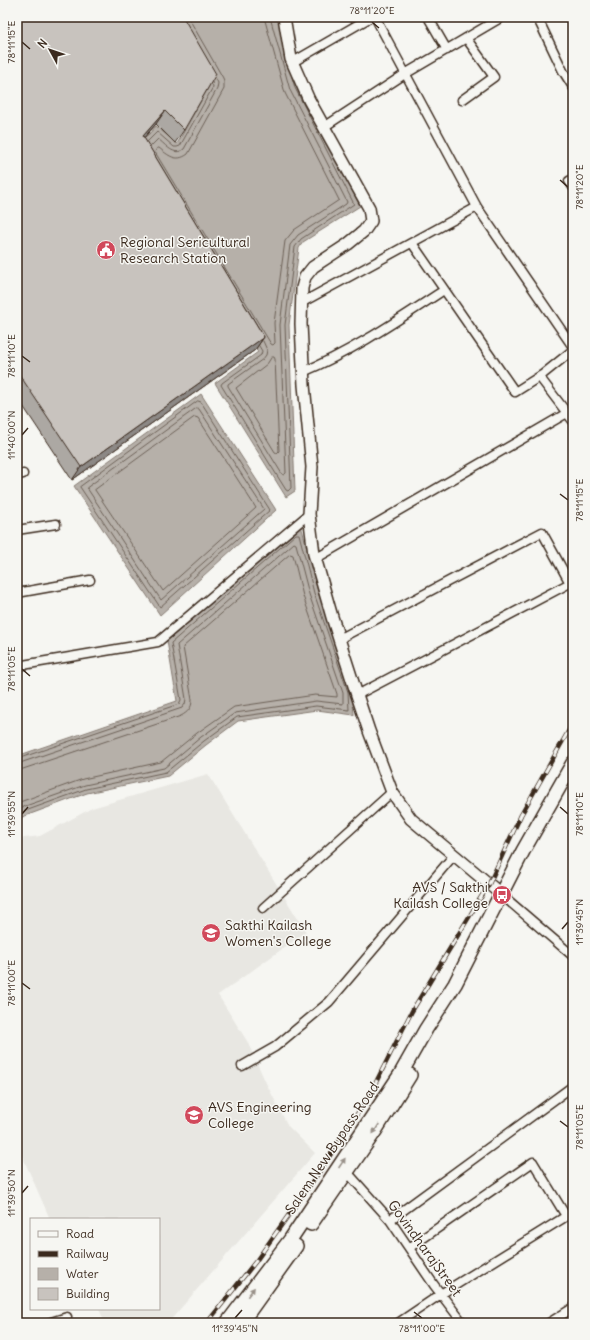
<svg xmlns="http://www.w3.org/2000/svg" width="590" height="1340" viewBox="0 0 590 1340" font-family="Delius,sans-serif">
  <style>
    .built { fill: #e8e7e2 }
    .water { fill: #b6b0a9; stroke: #857a71 }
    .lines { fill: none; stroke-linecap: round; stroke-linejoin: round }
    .shore { stroke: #6c6056; stroke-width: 1 }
    .minor-casing { stroke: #3b2a1e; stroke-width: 11 }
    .tertiary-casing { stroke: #3b2a1e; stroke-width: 14 }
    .primary-casing { stroke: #3b2a1e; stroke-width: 16 }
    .minor { stroke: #f6f6f2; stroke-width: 8 }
    .tertiary { stroke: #f6f6f2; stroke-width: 11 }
    .primary { stroke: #f6f6f2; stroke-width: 13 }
    .rail-casing { stroke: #3b2a1e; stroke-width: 4.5 }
    .rail { stroke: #f6f6f2; stroke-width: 3; stroke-dasharray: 9; stroke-linecap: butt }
    .wall { fill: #aca8a3; stroke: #3b2a1e }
    .shaded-wall { fill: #8c8885; stroke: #3b2a1e }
    .building { fill: #c8c3be; stroke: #3b2a1e }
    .oneway { fill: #989088 }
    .ticks { fill: none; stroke: #3b2a1e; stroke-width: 1.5 }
    .labels { text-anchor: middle; stroke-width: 3; stroke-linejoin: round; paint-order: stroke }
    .poi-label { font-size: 14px; fill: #3b2a1e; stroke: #f6f6f2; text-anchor: start }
    .street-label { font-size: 14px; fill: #3b2a1e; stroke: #f6f6f2 }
    .neatline { fill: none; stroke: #3b2a1e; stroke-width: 1.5 }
    .ticks-label { font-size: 10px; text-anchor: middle; fill: #3b2a1e }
  </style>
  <rect width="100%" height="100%" fill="#f6f6f2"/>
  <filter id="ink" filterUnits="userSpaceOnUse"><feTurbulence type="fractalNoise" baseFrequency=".025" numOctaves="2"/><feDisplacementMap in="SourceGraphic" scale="8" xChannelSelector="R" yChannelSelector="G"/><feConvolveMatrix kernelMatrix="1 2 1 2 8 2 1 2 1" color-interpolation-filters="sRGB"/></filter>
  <g filter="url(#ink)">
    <path class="built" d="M 208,774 L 306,932 L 218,995 L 247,1041 L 266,1083 L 288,1126 L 315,1153 L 168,1323 L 155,1323 L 151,1318 L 128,1323 L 105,1323 L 99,1309 L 159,1309 L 159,1219 L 50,1219 L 17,1144 L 17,839 L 40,836 L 92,808 Z"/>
    <path class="water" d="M 171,17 L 279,17 L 299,86 L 360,206 L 303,242 L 299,248 L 289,325 L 295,491 L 286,497 L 215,383 L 258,352 L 136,149 L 156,126 L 177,144 L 210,85 Z
      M 201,394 L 276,510 L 160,615 L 74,486 Z
      M 301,525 L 318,592 L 352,691 L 354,715 L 317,710 L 238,721 L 206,745 L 168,776 L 87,793 L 17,819 L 17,756 L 177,701 L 167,641 Z"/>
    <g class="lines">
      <path class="shore" d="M 188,17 L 223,78 L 224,82 L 224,89 L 188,154 C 176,163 168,155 159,148 L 157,148 L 155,152 L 271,344 L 273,345 L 275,343 L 274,323 L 285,241 L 294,230 L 339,200 L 285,93 L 264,17
        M 147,142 L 157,132 L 174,147 L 177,147 L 180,146 L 213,87 L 212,82
        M 150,147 L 158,139 C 166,145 174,157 184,149 L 217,89 L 218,83 L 215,77
        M 263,341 L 267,350 L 266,355 L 263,359 L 228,384 L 228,386 L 282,474 L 284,475 L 286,473 L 280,325 L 290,245 L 298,235 L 346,204 L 347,202 L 290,90 L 270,17
        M 259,346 L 262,351 L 261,355 L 222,383 L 221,385 L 286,490 L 288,491 L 291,488 L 285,325 L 295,247 L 301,239 L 354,204 L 295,88 L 292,77
        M 272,357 L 274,357 L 275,359 L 279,451 L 277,453 L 275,452 L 236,388 L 267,364 Z
        M 198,401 L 201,402 L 270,510 L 160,607 L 80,487 Z
        M 197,408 L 199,409 L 264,509 L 161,600 L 87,488 Z
        M 195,417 L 198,418 L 256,508 L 163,591 L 95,490 Z
        M 17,759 L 179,704 L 181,700 L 171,643 L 296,534 L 299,534 L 314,593 L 348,692 L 349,710 L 316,706 L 237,717 L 204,741 L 166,772 L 86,789 L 17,814
        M 17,764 L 182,708 L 185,704 L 186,699 L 177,645 L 294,543 L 296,544 L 309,594 L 343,693 L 343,704 L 316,701 L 235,713 L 201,737 L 164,768 L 85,785 L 17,809
        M 17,770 L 23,769 L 181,716 C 188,712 192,708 192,700 L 183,647 L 290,554 L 293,555 L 303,596 L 337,694 L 337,697 L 315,695 L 234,707 L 197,733 L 161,762 L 83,779 L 17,803"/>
      <g class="minor-casing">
        <path id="minor" d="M 375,17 L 477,207 L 573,347
          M 428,17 L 447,50
          M 537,17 L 563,71 L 573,87
          M 293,62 L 371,17
          M 462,100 L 494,77 L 466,38
          M 324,127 L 405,74 L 502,17
          M 573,179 L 569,181 L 573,187
          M 412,243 L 515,392 L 542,375
          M 301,303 L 477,207
          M 573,350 L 542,375 L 541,379 L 573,421
          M 303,372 C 353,351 398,320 444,290
          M 17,475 L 23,474
          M 17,530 L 56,524
          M 315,559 L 567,413
          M 17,593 L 90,580
          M 339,639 L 542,532 L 570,583 L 357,695
          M 17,666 L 158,642 L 309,514
          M 502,895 L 573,956
          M 263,908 L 392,792
          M 242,1066 L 275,1047 L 329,1002 L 454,855
          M 347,1172 L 390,1220 L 434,1285 L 463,1323
          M 390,1220 L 573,1086
          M 409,1248 L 533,1162 L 566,1216
          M 48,1323 L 67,1317
          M 398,1323 L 441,1294 L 573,1212
          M 549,1323 L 573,1308"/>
      </g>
      <g class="tertiary-casing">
        <path id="tertiary" d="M 284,17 L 291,59 L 309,100 L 369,208 L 371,221 L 364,231 L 348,244 L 313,267 L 305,277 L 302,288 L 301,324 L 304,385 L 312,467 L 309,514 L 314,554 L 332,617 L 357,695 L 369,731 L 392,792 L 411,819 L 502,895"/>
      </g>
      <g class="primary-casing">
        <path id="primary" d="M 311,1224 L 375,1131 L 410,1075
          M 227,1323 L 290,1240 L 400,1075 L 426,1029 L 455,984 L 523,851 L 573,763
          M 241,1323 L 296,1246"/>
      </g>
      <use href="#minor" class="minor"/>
      <use href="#tertiary" class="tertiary"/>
      <use href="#primary" class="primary"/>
      <g class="rail-casing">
        <path id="rail" d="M 207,1323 L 256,1261 L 317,1175 L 369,1096 L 412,1011 L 489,884 L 521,815 L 573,723"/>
      </g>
      <use href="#rail" class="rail"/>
    </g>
    <path class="wall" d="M 17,17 L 183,17 L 184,130 L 175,143 L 156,124 L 144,138 L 264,337 L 255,350 L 72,480 L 17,397 Z"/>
    <path class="shaded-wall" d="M 165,111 L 156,124 L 134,149 L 143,136 Z
      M 264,337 L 255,350 L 72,480 L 81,467 Z"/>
    <path class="building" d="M 17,17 L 183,17 L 216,74 L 184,130 L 165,111 L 143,136 L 264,337 L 81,467 L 17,371 Z"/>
    <defs><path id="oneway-solid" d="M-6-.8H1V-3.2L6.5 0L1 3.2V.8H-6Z"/></defs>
    <g class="oneway">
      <use href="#oneway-solid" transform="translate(376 1129) rotate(123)"/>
      <use href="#oneway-solid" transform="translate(342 1163) rotate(-56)"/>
      <use href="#oneway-solid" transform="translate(251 1292) rotate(-53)"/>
    </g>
  </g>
  <path class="ticks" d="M 372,22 L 379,28M 22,42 L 30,49M 560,180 L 568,187M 22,356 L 30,362M 22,435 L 28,428M 560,494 L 568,500M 22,669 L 30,676M 560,807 L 568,814M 22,814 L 28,807M 562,929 L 568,922M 22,983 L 30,989M 560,1121 L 568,1127M 22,1193 L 28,1186M 414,1312 L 422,1318M 235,1318 L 242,1310"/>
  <defs>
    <g id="civic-disc" transform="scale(1)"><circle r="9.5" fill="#d1495b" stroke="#f6f6f2"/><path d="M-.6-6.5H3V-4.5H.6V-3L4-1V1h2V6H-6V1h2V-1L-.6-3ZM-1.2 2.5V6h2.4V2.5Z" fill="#fff"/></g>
    <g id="bus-disc" transform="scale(1)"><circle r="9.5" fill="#d1495b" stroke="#f6f6f2"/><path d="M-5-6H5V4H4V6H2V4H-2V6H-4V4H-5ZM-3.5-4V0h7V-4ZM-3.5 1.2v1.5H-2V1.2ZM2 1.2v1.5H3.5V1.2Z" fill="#fff"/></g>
    <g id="university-disc" transform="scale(1)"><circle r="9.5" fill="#d1495b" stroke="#f6f6f2"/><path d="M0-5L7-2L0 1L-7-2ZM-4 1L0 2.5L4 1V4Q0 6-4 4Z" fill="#fff"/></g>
  </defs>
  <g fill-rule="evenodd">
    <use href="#civic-disc" x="106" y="250"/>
    <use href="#bus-disc" x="502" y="895"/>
    <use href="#university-disc" x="211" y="933"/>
    <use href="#university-disc" x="194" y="1115"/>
  </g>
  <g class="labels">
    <g class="poi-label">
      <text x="120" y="247">Regional Sericultural<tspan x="120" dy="16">Research Station</tspan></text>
      <text x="488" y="892" text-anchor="end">AVS / Sakthi<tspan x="488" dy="16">Kailash College</tspan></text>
      <text x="225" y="930">Sakthi Kailash<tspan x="225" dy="16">Women's College</tspan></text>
      <text x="208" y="1112">AVS Engineering<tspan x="208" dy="16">College</tspan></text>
    </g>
    <g class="street-label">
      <text transform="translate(332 1148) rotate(-56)" y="5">Salem New Bypass Road</text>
      <text transform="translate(425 1248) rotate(54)" y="5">GovindharajStreet</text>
    </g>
  </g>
  <rect width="590" height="1340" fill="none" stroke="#f6f6f2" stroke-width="44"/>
  <rect x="30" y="1218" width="130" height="92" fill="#f6f6f2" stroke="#aba49d"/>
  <rect x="38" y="1231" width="20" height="6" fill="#f6f6f2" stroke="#aba49d"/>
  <text x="66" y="1238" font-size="12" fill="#3b2a1e">Road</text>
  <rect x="38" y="1251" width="20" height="6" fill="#3b2a1e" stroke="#aba49d"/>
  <text x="66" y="1258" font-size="12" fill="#3b2a1e">Railway</text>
  <rect x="38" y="1268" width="20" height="12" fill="#b6b0a9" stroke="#aba49d"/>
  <text x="66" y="1278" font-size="12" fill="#3b2a1e">Water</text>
  <rect x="38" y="1288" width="20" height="12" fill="#c8c3be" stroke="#aba49d"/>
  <text x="66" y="1298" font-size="12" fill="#3b2a1e">Building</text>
  <g transform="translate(50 50) rotate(310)" stroke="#f6f6f2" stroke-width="3" paint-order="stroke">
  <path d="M0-3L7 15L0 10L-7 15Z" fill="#3b2a1e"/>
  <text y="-6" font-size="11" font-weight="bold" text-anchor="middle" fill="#3b2a1e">N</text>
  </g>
  <rect x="22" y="22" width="546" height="1296" class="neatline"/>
  <g class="ticks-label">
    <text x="372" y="14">78°11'20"E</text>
    <text transform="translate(11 42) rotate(-90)" y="4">78°11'15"E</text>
    <text transform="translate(579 187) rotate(-90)" y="4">78°11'20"E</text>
    <text transform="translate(11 356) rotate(-90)" y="4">78°11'10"E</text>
    <text transform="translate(11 435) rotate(-90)" y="4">11°40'00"N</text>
    <text transform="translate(579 500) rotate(-90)" y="4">78°11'15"E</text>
    <text transform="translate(11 669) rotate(-90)" y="4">78°11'05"E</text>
    <text transform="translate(579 814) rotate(-90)" y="4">78°11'10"E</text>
    <text transform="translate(11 814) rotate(-90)" y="4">11°39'55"N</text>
    <text transform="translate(579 922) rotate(-90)" y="4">11°39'45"N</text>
    <text transform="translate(11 983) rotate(-90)" y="4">78°11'00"E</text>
    <text transform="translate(579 1127) rotate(-90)" y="4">78°11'05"E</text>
    <text transform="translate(11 1193) rotate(-90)" y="4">11°39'50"N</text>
    <text x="235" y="1332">11°39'45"N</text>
    <text x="422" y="1332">78°11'00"E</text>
  </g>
</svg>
